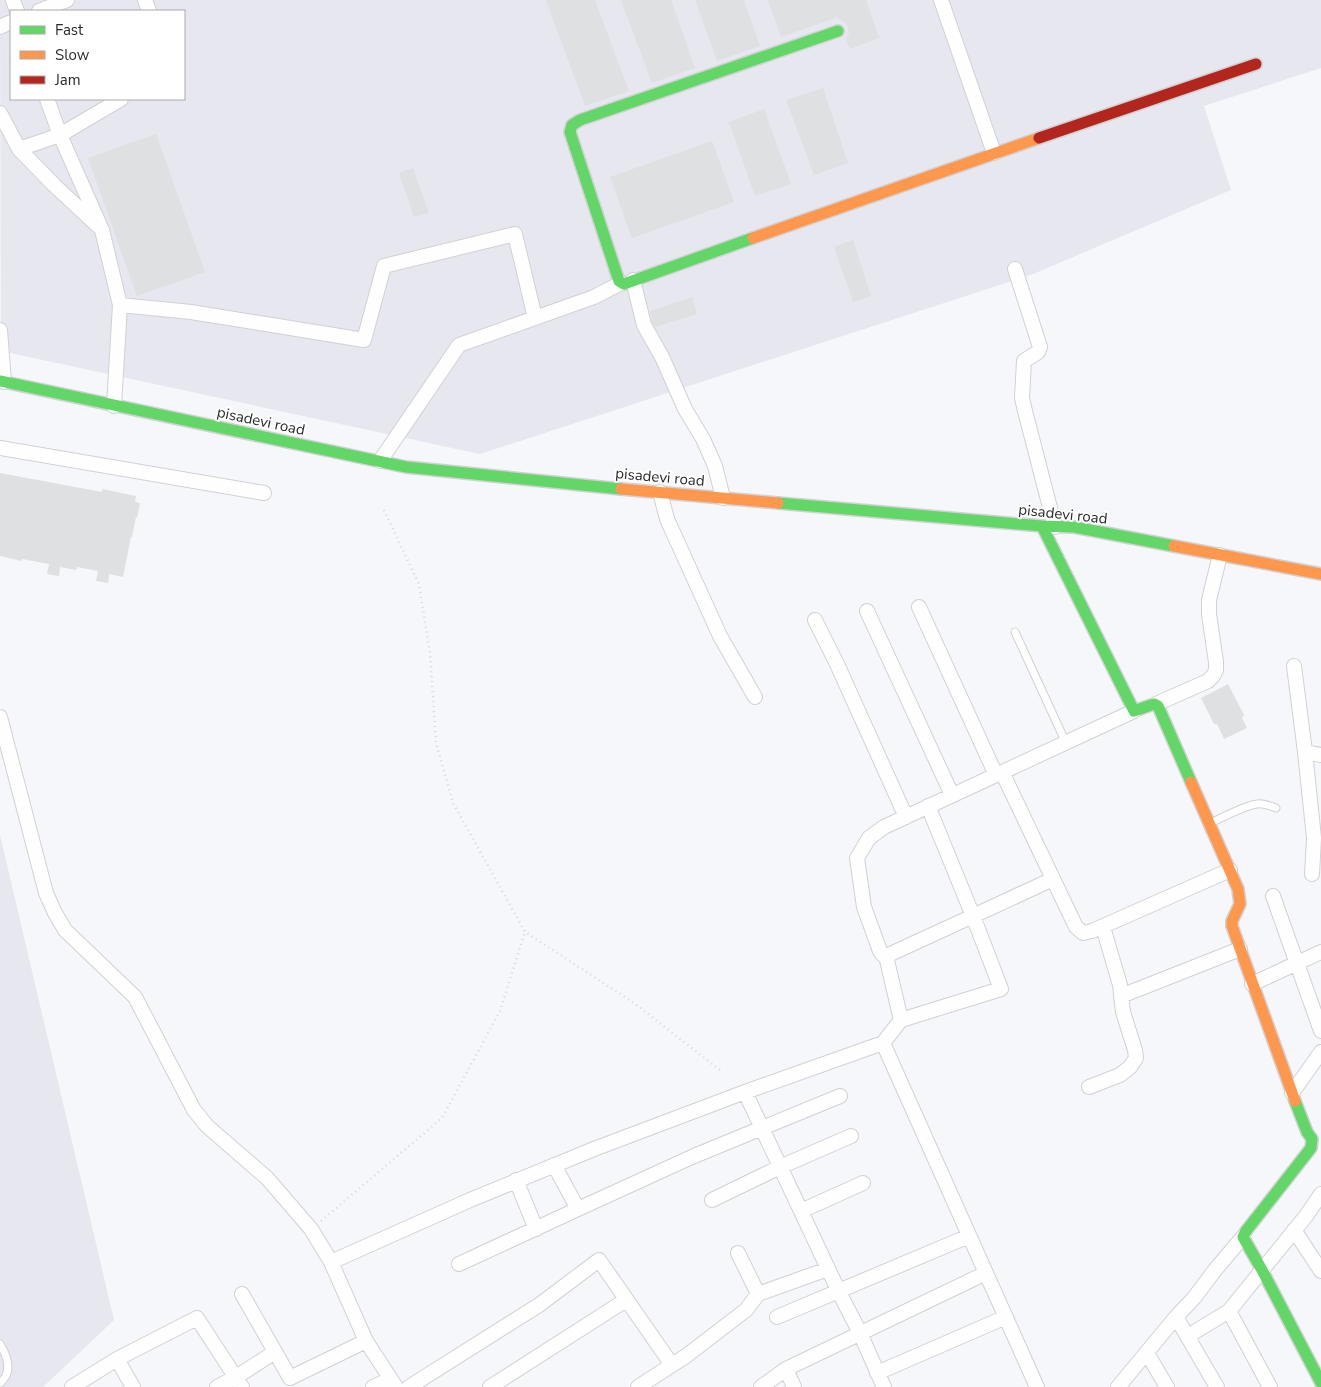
<svg xmlns="http://www.w3.org/2000/svg" width="1321" height="1387" viewBox="0 0 1321 1387" font-family="'Nunito Sans',sans-serif">
  <style>
    .built { fill: #e6e7ef; fill-rule: evenodd }
    .building { fill: #dfe0e2 }
    .lines { fill: none; stroke-linecap: round; stroke-linejoin: round }
    .lane-casing { stroke: #d1d1d4; stroke-width: 9 }
    .street-casing { stroke: #d1d1d4; stroke-width: 16 }
    .fast-casing { stroke: #d1d1d4; stroke-width: 14 }
    .slow-casing { stroke: #d1d1d4; stroke-width: 14 }
    .jam-casing { stroke: #d1d1d4; stroke-width: 14 }
    .path { stroke: #d8d8d9; stroke-width: 2.5; stroke-dasharray: 1 4; stroke-linecap: butt }
    .lane { stroke: #fefefe; stroke-width: 7 }
    .street { stroke: #fefefe; stroke-width: 14 }
    .fast { stroke: #63d668; stroke-width: 11 }
    .slow { stroke: #ff974d; stroke-width: 11 }
    .jam { stroke: #b3261e; stroke-width: 11 }
    .labels { text-anchor: middle; stroke-width: 4; stroke-linejoin: round; paint-order: stroke }
    .street-label { font-size: 15px; fill: #2b2b2d; stroke: #fff }
  </style>
  <rect width="100%" height="100%" fill="#f6f7fa"/>
  <path class="built" d="M 0,0 L 1321,0 L 1321,68 L 1204,106 L 1231,190 L 1033,274 L 480,454 L 1,351 ZM 11,11 L 184,11 L 184,99 L 11,99 Z
    M 0,835 L 114,1320 L 43,1387 L 0,1387 Z"/>
  <path class="building" d="M 546,0 L 595,0 L 629,91 L 585,106 Z
    M 621,0 L 671,0 L 695,68 L 652,83 Z
    M 695,0 L 744,0 L 760,46 L 717,61 Z
    M 768,0 L 866,0 L 879,38 L 850,49 L 846,39 L 849,34 L 848,27 L 845,22 L 839,20 L 838,17 L 781,37 Z
    M 823,88 L 848,163 L 814,175 L 786,100 Z
    M 764,109 L 791,184 L 755,196 L 729,122 Z
    M 156,134 L 205,272 L 137,296 L 88,158 Z
    M 712,141 L 734,202 L 632,238 L 610,177 Z
    M 413,168 L 429,213 L 414,217 L 399,173 Z
    M 853,240 L 871,296 L 853,302 L 834,247 Z
    M 692,297 L 697,314 L 655,327 L 652,322 L 650,311 Z
    M 0,473 L 102,492 L 102,489 L 136,496 L 135,502 L 140,503 L 137,518 L 136,517 L 132,537 L 131,537 L 123,577 L 109,574 L 108,583 L 96,581 L 98,571 L 77,567 L 76,570 L 60,567 L 59,576 L 47,574 L 49,564 L 22,559 L 22,561 L 0,556 Z
    M 1228,684 L 1244,715 L 1242,718 L 1247,728 L 1224,739 L 1217,724 L 1214,724 L 1201,698 Z"/>
  <g class="lines">
    <g class="lane-casing">
      <path id="lane" d="M 1015,632 L 1066,743
        M 1209,824 C 1221,818 1246,805 1257,804 C 1264,803 1270,806 1276,808
        M 0,1344 C 8,1357 13,1372 0,1383"/>
    </g>
    <g class="street-casing">
      <path id="street" d="M 13,0 L 17,11
        M 145,0 L 149,11
        M 941,0 L 994,153
        M 39,11 L 67,0
        M 0,27 L 11,22
        M 0,113 L 19,149 L 54,185 L 98,226
        M 19,149 L 60,135 L 47,99
        M 1015,269 L 1040,347 L 1038,352 L 1024,361 L 1022,398 L 1025,411 L 1055,527
        M 633,280 L 644,325 L 662,357 L 685,409 L 703,439 L 715,466 L 723,498
        M 120,305 L 191,312 L 364,340 L 384,266 L 515,234 L 535,318
        M 0,330 L 4,382
        M 114,406 L 120,305 L 102,230 L 60,135 L 121,99
        M 0,448 L 264,493
        M 380,461 L 459,345 L 594,297 L 621,283
        M 660,492 L 667,519 L 720,636 L 755,697
        M 919,607 L 996,775
        M 867,611 L 952,795
        M 815,620 L 837,664 L 906,817
        M 1294,666 L 1305,752 L 1314,838 L 1312,874
        M 1156,704 L 1208,681 L 1213,676 L 1216,670 L 1216,662 L 1209,614 L 1209,600 L 1220,555
        M 0,717 L 46,893 L 55,913 L 65,930 L 135,997 L 194,1110 L 207,1126 L 267,1178 L 311,1229 L 331,1262 L 366,1341 L 396,1387
        M 1305,752 L 1321,755
        M 1002,772 L 1076,927 L 1083,933 L 1092,931 L 1230,870
        M 928,806 L 973,916 L 1001,989 L 901,1020 L 886,956 L 883,955 L 880,951 L 864,907 L 857,858 L 869,838 L 884,827 L 1134,711
        M 1273,896 L 1321,1031
        M 886,956 L 973,916 L 1053,879
        M 1252,984 L 1321,952
        M 1121,996 L 1240,949
        M 883,1043 L 1037,1387
        M 1089,1087 L 1120,1075 L 1130,1067 L 1136,1058 L 1135,1050 L 1123,1012 L 1120,985 L 1103,927
        M 745,1092 L 839,1292 L 860,1333 L 884,1387
        M 1292,1093 L 1321,1052
        M 554,1165 L 578,1209 L 694,1156 L 840,1096
        M 516,1180 L 536,1229
        M 712,1200 L 780,1167 L 851,1136
        M 801,1211 L 863,1183
        M 1294,1230 L 1321,1271
        M 738,1253 L 758,1294
        M 331,1262 L 470,1200 L 594,1149 L 745,1092 L 883,1043 L 901,1020
        M 459,1264 L 578,1209
        M 242,1294 L 290,1378 L 366,1341
        M 1229,1311 L 1270,1387
        M 777,1317 L 969,1236
        M 1176,1317 L 1217,1387
        M 1188,1336 L 1229,1311 L 1306,1216 L 1321,1194
        M 1147,1353 L 1167,1387
        M 117,1359 L 197,1318 L 242,1387
        M 786,1369 L 986,1273
        M 877,1373 L 1006,1317
        M 72,1387 L 117,1359 L 133,1387
        M 217,1387 L 236,1377 L 275,1352
        M 373,1387 L 391,1379
        M 409,1387 L 539,1305 L 599,1260 L 672,1365
        M 490,1387 L 626,1300
        M 638,1387 L 686,1356 L 746,1310 L 758,1294 L 828,1269
        M 761,1387 L 786,1369 L 794,1387
        M 1118,1387 L 1176,1317 L 1194,1298 L 1215,1270 L 1243,1237"/>
    </g>
    <g class="fast-casing">
      <path id="fast" d="M 753,238 L 624,284 L 619,281 L 570,132 L 572,125 L 580,120 L 838,31
        M 0,381 L 406,467 L 621,489
        M 778,503 L 1042,526 L 1074,527 L 1174,546
        M 1042,526 L 1134,711 L 1154,704 L 1158,706 L 1191,782
        M 1295,1101 L 1307,1132 L 1312,1139 L 1311,1148 L 1246,1231 L 1243,1237 L 1262,1270 L 1321,1383"/>
    </g>
    <g class="slow-casing">
      <path id="slow" d="M 753,238 L 1039,138
        M 621,489 L 778,503
        M 1174,546 L 1321,574
        M 1191,782 L 1238,889 L 1240,904 L 1232,921 L 1232,926 L 1295,1101"/>
    </g>
    <g class="jam-casing">
      <path id="jam" d="M 1039,138 L 1256,64"/>
    </g>
    <path class="path" d="M 384,510 L 419,584 L 430,653 L 436,743 L 453,803 L 525,932 L 634,1003 L 720,1070
      M 321,1221 L 442,1118 L 500,1011 L 525,932"/>
    <use href="#lane" class="lane"/>
    <use href="#street" class="street"/>
    <use href="#fast" class="fast"/>
    <use href="#slow" class="slow"/>
    <use href="#jam" class="jam"/>
  </g>
  <g class="labels">
    <g class="street-label">
      <text transform="translate(261 421) rotate(12)" y="5">pisadevi road</text>
      <text transform="translate(660 477) rotate(5)" y="5">pisadevi road</text>
      <text transform="translate(1063 514) rotate(6)" y="5">pisadevi road</text>
    </g>
  </g>
  <rect x="10" y="10" width="175" height="90" fill="#ffffff" stroke="#aaaaab"/>
  <rect x="20" y="26" width="25" height="8" fill="#63d668" stroke="#aaaaab"/>
  <text x="55" y="35" font-size="15" fill="#2b2b2d">Fast</text>
  <rect x="20" y="51" width="25" height="8" fill="#ff974d" stroke="#aaaaab"/>
  <text x="55" y="60" font-size="15" fill="#2b2b2d">Slow</text>
  <rect x="20" y="76" width="25" height="8" fill="#b3261e" stroke="#aaaaab"/>
  <text x="55" y="85" font-size="15" fill="#2b2b2d">Jam</text>
</svg>
